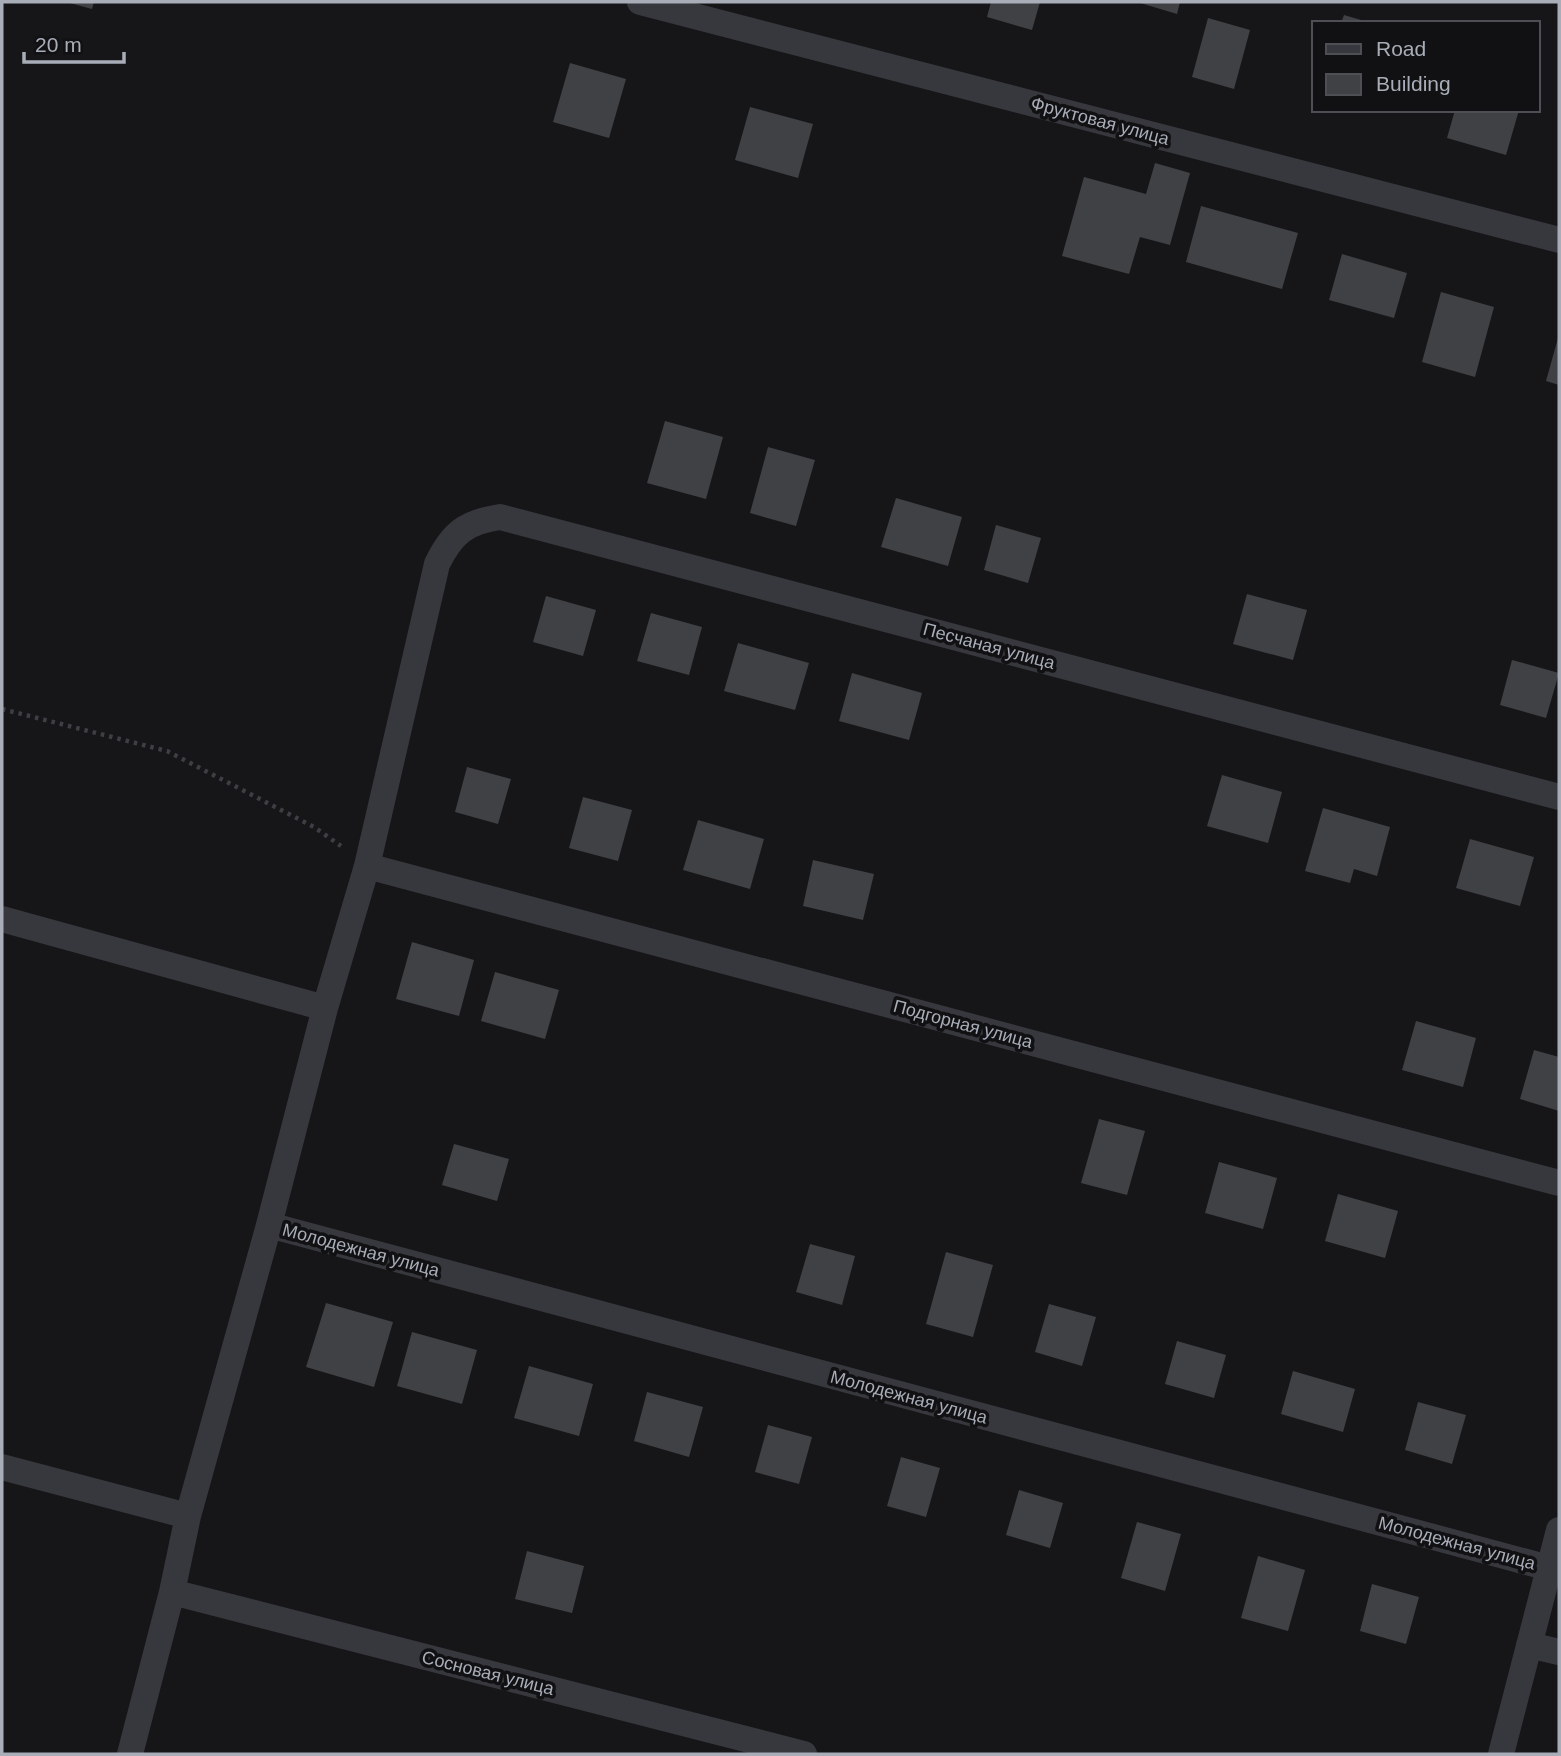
<svg xmlns="http://www.w3.org/2000/svg" width="1561" height="1756" viewBox="0 0 1561 1756" font-family="Arial,sans-serif">
  <style>
    .building { fill: #404145 }
    .lines { fill: none; stroke-linecap: round; stroke-linejoin: round }
    .path { stroke: #3d3f44; stroke-width: 4.5; stroke-dasharray: 3.5 5; stroke-linecap: butt }
    .minor { stroke: #37383d; stroke-width: 26 }
    .labels { text-anchor: middle; stroke-width: 7; stroke-linejoin: round; paint-order: stroke }
    .street-label { font-size: 18px; fill: #a8adb8; stroke: #111113 }
  </style>
  <rect width="100%" height="100%" fill="#161618"/>
  <path class="building" d="M 66,2 L 94,2 L 92,9 Z
    M 991,2 L 1040,2 L 1032,30 L 987,17 Z
    M 1137,2 L 1180,2 L 1177,14 Z
    M 1344,15 L 1368,22 L 1367,23 L 1341,23 Z
    M 1208,18 L 1250,30 L 1234,89 L 1192,77 Z
    M 570,63 L 626,79 L 609,138 L 553,122 Z
    M 750,107 L 813,124 L 798,178 L 735,160 Z
    M 1455,110 L 1519,110 L 1506,155 L 1447,138 Z
    M 1155,163 L 1190,173 L 1170,245 L 1140,237 L 1129,274 L 1062,256 L 1084,177 L 1146,194 Z
    M 1201,206 L 1298,233 L 1282,289 L 1186,262 Z
    M 1342,254 L 1407,273 L 1394,318 L 1329,300 Z
    M 1441,292 L 1494,307 L 1475,377 L 1422,362 Z
    M 1558,338 L 1559,338 L 1559,385 L 1546,381 Z
    M 665,421 L 723,437 L 706,499 L 647,483 Z
    M 768,447 L 815,460 L 796,526 L 750,513 Z
    M 896,498 L 962,517 L 948,566 L 881,547 Z
    M 996,525 L 1041,538 L 1028,583 L 984,570 Z
    M 1247,594 L 1307,610 L 1293,660 L 1233,644 Z
    M 546,596 L 596,610 L 583,656 L 533,642 Z
    M 651,613 L 702,627 L 689,675 L 637,661 Z
    M 738,643 L 809,663 L 795,710 L 724,691 Z
    M 1512,660 L 1559,673 L 1546,718 L 1500,705 Z
    M 852,673 L 922,693 L 909,740 L 839,721 Z
    M 467,767 L 511,779 L 498,824 L 455,812 Z
    M 1222,775 L 1282,792 L 1268,843 L 1207,826 Z
    M 583,797 L 632,810 L 618,861 L 569,848 Z
    M 1323,808 L 1390,827 L 1377,876 L 1354,869 L 1350,883 L 1305,871 Z
    M 698,820 L 764,839 L 750,889 L 683,870 Z
    M 1470,839 L 1534,857 L 1520,906 L 1456,888 Z
    M 813,860 L 874,874 L 863,920 L 803,906 Z
    M 412,942 L 474,960 L 459,1016 L 396,999 Z
    M 495,972 L 559,990 L 545,1039 L 481,1021 Z
    M 1416,1021 L 1476,1038 L 1463,1087 L 1402,1070 Z
    M 1534,1050 L 1559,1057 L 1559,1111 L 1520,1099 Z
    M 1099,1119 L 1145,1131 L 1127,1195 L 1081,1183 Z
    M 454,1144 L 509,1159 L 497,1201 L 442,1185 Z
    M 1219,1162 L 1277,1178 L 1263,1229 L 1205,1213 Z
    M 1338,1194 L 1398,1211 L 1385,1258 L 1325,1241 Z
    M 810,1244 L 855,1256 L 842,1305 L 796,1292 Z
    M 946,1252 L 993,1265 L 973,1337 L 926,1324 Z
    M 326,1303 L 393,1322 L 374,1387 L 306,1367 Z
    M 1049,1304 L 1096,1317 L 1082,1366 L 1035,1352 Z
    M 412,1332 L 477,1350 L 462,1404 L 397,1386 Z
    M 1177,1341 L 1226,1355 L 1214,1398 L 1165,1384 Z
    M 529,1366 L 593,1384 L 579,1436 L 514,1418 Z
    M 1293,1371 L 1355,1389 L 1343,1432 L 1281,1414 Z
    M 647,1392 L 703,1407 L 689,1457 L 634,1441 Z
    M 1418,1402 L 1466,1415 L 1452,1464 L 1405,1450 Z
    M 768,1425 L 812,1437 L 799,1484 L 755,1472 Z
    M 901,1457 L 940,1468 L 926,1517 L 887,1506 Z
    M 1019,1490 L 1063,1503 L 1050,1548 L 1006,1535 Z
    M 1137,1522 L 1181,1534 L 1165,1591 L 1121,1578 Z
    M 527,1551 L 584,1566 L 572,1613 L 515,1599 Z
    M 1258,1556 L 1305,1570 L 1288,1631 L 1241,1618 Z
    M 1372,1584 L 1419,1597 L 1406,1644 L 1360,1631 Z"/>
  <g class="lines">
    <path class="path" d="M 2,709 L 167,751 L 314,827 L 341,846"/>
    <path class="minor" d="M 640,2 L 1559,240
      M 367,866 L 1559,1183
      M 2,919 L 325,1008
      M 269,1225 L 1549,1568
      M 2,1467 L 188,1516
      M 172,1592 L 804,1754
      M 1529,1645 L 1559,1652
      M 130,1754 L 172,1592 L 188,1516 L 269,1225 L 325,1008 L 367,866 L 437,564 C 452,533 466,522 500,517 L 1559,797
      M 1501,1754 L 1559,1530"/>
  </g>
  <g class="labels">
    <g class="street-label">
      <text transform="translate(1100 121) rotate(15)" y="6">Фруктовая улица</text>
      <text transform="translate(989 646) rotate(15)" y="6">Песчаная улица</text>
      <text transform="translate(963 1024) rotate(15)" y="6">Подгорная улица</text>
      <text transform="translate(361 1250) rotate(15)" y="6">Молодежная улица</text>
      <text transform="translate(909 1397) rotate(15)" y="6">Молодежная улица</text>
      <text transform="translate(1457 1543) rotate(15)" y="6">Молодежная улица</text>
      <text transform="translate(488 1673) rotate(14)" y="6">Сосновая улица</text>
    </g>
  </g>
  <rect width="1561" height="1756" fill="none" stroke="#a8adb8" stroke-width="7"/>
  <rect x="1312" y="21" width="228" height="91" fill="#111113" stroke="#4d4f55" stroke-width="2"/>
  <rect x="1326" y="44" width="35" height="10" fill="#37383d" stroke="#4d4f55" stroke-width="2"/>
  <text x="1376" y="56" font-size="21" fill="#a8adb8">Road</text>
  <rect x="1326" y="74" width="35" height="21" fill="#404145" stroke="#4d4f55" stroke-width="2"/>
  <text x="1376" y="91" font-size="21" fill="#a8adb8">Building</text>
  <path d="M24 52v10h100v-10" fill="none" stroke="#a8adb8" stroke-width="3.5"/>
  <text x="35" y="52" font-size="21" fill="#a8adb8" stroke="#111113" stroke-width="5" paint-order="stroke">20 m</text>
</svg>
